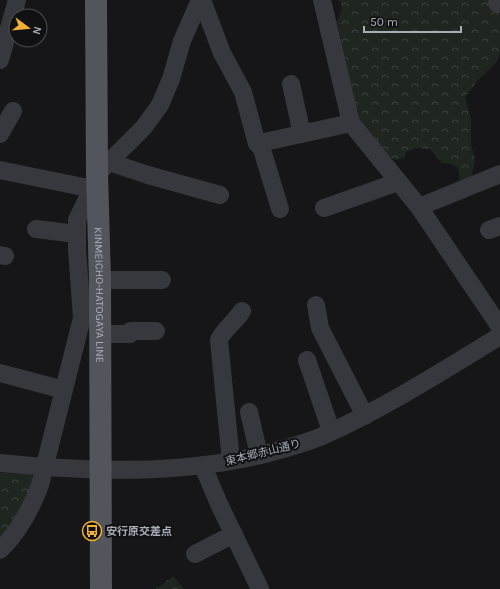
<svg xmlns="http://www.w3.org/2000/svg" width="500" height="589" viewBox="0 0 500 589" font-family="Karla,'Noto Sans JP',sans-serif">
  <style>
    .forest { fill: url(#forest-crowns) }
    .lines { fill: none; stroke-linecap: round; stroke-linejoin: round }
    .minor { stroke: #37383d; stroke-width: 18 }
    .major { stroke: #53555c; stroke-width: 22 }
    .labels { text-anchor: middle; stroke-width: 4; stroke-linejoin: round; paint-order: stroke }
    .street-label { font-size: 11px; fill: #a8adb8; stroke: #111113 }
    .poi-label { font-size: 11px; font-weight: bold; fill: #a8adb8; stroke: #111113; text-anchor: start }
  </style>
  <defs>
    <pattern id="forest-crowns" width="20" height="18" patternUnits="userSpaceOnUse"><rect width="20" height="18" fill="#1e261f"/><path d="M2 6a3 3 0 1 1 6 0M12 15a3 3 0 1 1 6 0" fill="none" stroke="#3c433d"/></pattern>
  </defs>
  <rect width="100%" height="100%" fill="#161618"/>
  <path class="forest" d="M 339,0 L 500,0 L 500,54 L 496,63 L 479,79 L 465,97 L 471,119 L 471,145 L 475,159 L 471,179 L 460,181 L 458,168 L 452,164 L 442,163 L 430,149 L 416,148 L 406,152 L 405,157 L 396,160 L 386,155 L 357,116 L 337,23 L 342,8 Z
    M 0,473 C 11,473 20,474 31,475 L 34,483 L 0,546 Z
    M 173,576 L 184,589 L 156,589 Z"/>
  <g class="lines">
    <path class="minor" d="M 202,0 L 222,53 L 243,92 L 257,144 L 260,143 L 280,209
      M 322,0 L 351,123 L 419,207 L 500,327
      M 498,0 L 497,3 L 500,4
      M 0,60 L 17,0
      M 291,84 L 302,134
      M 0,134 L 13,111
      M 260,143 L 351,123
      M 109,162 L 148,175 L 220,195
      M 0,170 L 98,190
      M 97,174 L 144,127 L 160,105 L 171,79 L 182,41 L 200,0
      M 92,189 L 77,220 L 77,249 L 82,318 L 93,317
      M 419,207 L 500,174
      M 324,208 L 398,182
      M 36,229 L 77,234
      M 489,230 L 500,226
      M 0,255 L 5,256
      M 100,280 L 162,280
      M 316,305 L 320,328 L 365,416
      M 99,334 L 130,334 L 131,331 L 156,331
      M 307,360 L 331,431
      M 0,373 L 64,390
      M 249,412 L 259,455
      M 231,461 L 219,340 C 223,330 236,321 242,311
      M 0,463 C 88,472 179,475 265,454 C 284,449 303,444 320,437 C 383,409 441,372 500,336
      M 203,466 L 219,504 L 260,589
      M 0,550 C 19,532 31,509 40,485 L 82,318
      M 195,554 L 234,534"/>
    <path class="major" id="s1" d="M 96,0 L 97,174 L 100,280 L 101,589"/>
  </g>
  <defs>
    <g id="bus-ring" transform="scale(1)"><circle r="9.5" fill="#111113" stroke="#f2b134" stroke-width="1.5"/><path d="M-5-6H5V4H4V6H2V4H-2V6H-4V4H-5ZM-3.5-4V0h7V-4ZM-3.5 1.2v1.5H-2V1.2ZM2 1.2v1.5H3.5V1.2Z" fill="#f2b134"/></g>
  </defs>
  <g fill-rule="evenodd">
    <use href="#bus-ring" x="92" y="531"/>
  </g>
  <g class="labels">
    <g class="street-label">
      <text dy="4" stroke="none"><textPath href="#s1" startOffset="295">KINMEICHO-HATOGAYA LINE</textPath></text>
      <text transform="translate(263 452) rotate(-14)" y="4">東本郷赤山通り</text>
    </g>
    <g class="poi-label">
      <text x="106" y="535">安行原交差点</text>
    </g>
  </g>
  <g transform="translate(28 28) rotate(106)"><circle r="19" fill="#111113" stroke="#4d4f55"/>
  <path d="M0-3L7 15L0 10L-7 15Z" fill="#f2b134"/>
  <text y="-6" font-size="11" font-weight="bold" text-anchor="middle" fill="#a8adb8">N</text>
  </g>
  <path d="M364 26v6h97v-6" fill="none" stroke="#a8adb8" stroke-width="2"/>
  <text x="370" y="26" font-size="12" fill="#a8adb8" stroke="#111113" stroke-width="3" paint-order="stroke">50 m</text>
</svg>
